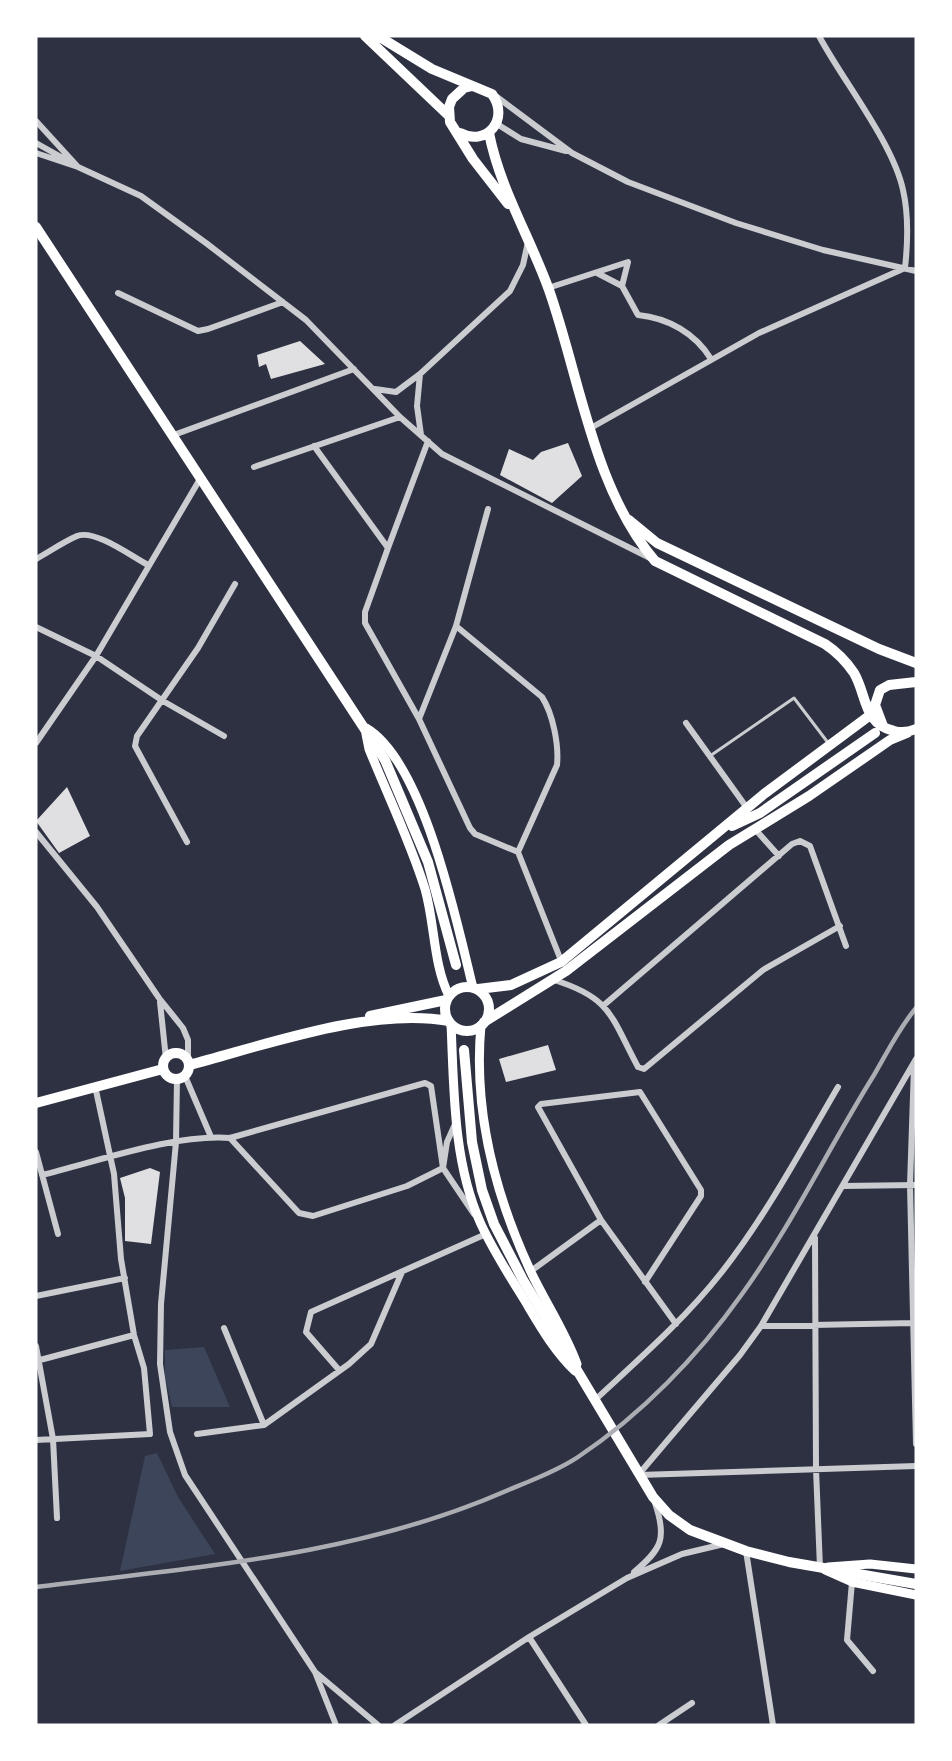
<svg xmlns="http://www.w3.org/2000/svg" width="952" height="1761" viewBox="0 0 952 1761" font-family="'Noto Serif',serif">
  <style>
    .green { fill: #3c4559 }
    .building { fill: #e0e0e3 }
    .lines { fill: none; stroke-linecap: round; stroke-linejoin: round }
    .service { stroke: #caccd0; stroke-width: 3 }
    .minor { stroke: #caccd0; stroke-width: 6 }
    .secondary { stroke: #fff; stroke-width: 9 }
    .primary { stroke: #fff; stroke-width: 10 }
    .rail { stroke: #abadb3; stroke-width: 4.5 }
  </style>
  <rect width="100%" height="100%" fill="#2d3142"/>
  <path class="green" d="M 204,1347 L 230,1407 L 172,1407 L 165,1376 L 165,1350 Z
    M 157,1453 L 178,1497 L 215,1554 L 120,1571 L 145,1456 Z"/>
  <path class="building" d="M 300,341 L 325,364 L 271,379 L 266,364 L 259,367 L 257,355 Z
    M 568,443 L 582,476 L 552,503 L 500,475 L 509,449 L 533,460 L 541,452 Z
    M 67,787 L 90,836 L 59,853 L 36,821 Z
    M 548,1045 L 556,1070 L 506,1082 L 499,1059 Z
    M 150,1168 L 160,1172 L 151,1244 L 125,1241 L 125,1198 L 120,1178 Z"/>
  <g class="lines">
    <path class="service" d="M 710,756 L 794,698 L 829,744"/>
    <path class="minor" d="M 497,97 L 572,153 L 628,182 L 736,223 L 823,250 L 916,271
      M 36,121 L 78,167
      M 497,124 L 521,139 L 566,151
      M 36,143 L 70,162
      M 36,153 L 78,167 L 141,196 L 206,243 L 306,320 L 400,417 L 442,454 L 650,558
      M 597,273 L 622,286
      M 548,288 L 628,262 L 622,286 L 638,315 C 668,318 695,333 711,359
      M 118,293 L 198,331 L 208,329 L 283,302
      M 420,374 L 417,406 L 421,435
      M 375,389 L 396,392 L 420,374 L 510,291 L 523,265 L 528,242
      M 589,429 L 759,333 L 905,268 C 908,241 909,216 903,190 C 893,143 843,81 819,36
      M 171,436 L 354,369
      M 314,446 L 388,548 L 365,612 L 365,623 L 419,719 L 470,828 L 475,834 L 518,852
      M 254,467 L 400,417
      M 388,548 L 428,441
      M 36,559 C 49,552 63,542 77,536 C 95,529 131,556 148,565
      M 456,626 L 542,697 C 553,714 559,745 557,765 L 518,852 L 562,963
      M 36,627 L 96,656 L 163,701 L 224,736
      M 419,719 L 456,626 L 488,509
      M 686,723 L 747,808
      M 36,743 L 96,656 L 200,479
      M 754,828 L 779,856
      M 36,832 L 97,907 L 159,998 L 183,1028 L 188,1040 L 188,1061
      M 187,842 L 135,746 L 137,736 L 198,648 L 235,584
      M 554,980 C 612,998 611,1017 638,1067 L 644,1069 L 763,970 L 840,926
      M 160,1002 L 166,1059
      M 604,1005 L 792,844 L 800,841 L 810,846 L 846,946
      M 914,1066 L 910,1185 L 916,1444
      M 185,1076 L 211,1137
      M 177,1079 L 176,1142 L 161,1304 L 160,1364 L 170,1432 L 185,1475 L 315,1672 L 378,1725
      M 456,1122 L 447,1142 L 443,1168 L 474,1214
      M 36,1152 L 58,1234
      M 42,1175 C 99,1161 173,1134 230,1138 L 425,1083 L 431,1086 L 443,1168 L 407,1186 L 313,1216 L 299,1213 L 230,1138
      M 843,1186 L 916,1185
      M 601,1220 L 538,1107 L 541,1104 L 640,1092 L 701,1190 L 701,1196 L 645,1282
      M 815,1238 L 816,1469 L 820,1568
      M 531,1271 L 601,1220 L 676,1324
      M 36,1296 L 125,1278
      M 761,1326 L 914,1323
      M 224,1328 L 264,1425
      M 36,1346 L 53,1439 L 57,1518
      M 40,1360 L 134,1335
      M 339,1370 L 306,1332 L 311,1312 L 486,1234
      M 595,1400 C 638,1360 684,1320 721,1273 C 766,1216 801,1150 838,1087
      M 197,1434 L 264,1425 L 349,1364 L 371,1344 L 402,1272
      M 36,1440 L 150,1434 L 144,1368 L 134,1335 L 121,1259 L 114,1174 L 95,1086
      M 639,1474 L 740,1355 L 761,1326 L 916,1059
      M 639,1475 L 916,1466
      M 746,1551 L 773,1725
      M 634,1572 C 662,1549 667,1538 655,1503
      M 852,1582 L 847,1640 L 873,1671
      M 529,1637 L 586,1725
      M 315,1672 L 336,1725
      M 395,1725 L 529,1637 L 627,1578 L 682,1554 L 724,1544
      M 659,1725 L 692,1703"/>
    <path class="secondary" d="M 366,728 C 424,762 457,923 473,988
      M 366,734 L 369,749 C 388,796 410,841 425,889 C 435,924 433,964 449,996
      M 451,1024 C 454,1089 453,1161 480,1222 C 492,1249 509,1275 525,1301 C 540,1326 554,1351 575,1371
      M 481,1025 C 473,1111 494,1192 530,1270 C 545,1302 565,1331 577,1364
      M 828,1567 L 870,1564 L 916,1569
      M 825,1570 L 852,1582 L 916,1595"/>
    <path class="primary" d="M 365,36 L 448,115
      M 378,36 L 432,69 L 492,94 C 510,119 487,147 460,133
      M 472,86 L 464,88 L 452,99 L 449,107 L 450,122 L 473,159 L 508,204
      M 489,133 C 500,189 530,237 549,290 C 580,378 593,488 655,561 L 825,644 C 837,652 846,661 854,673 C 867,695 863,724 894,731 C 902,733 909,732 916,729
      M 36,227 L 385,760 L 428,862 L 456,965
      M 629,520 L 657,543 L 879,649 L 916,663
      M 883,726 L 875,705 L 880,690 L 889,685 L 916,682
      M 732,826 L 760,813 L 875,733
      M445 1009a22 22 0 1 1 44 0a22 22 0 1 1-44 0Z
      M 478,989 L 511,985 L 561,962 L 764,794 L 869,716
      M 370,1016 L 446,1000
      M 484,1022 L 566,971 L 729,845 L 809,796 L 890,740 L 907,733
      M 464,1050 L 472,1142 L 482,1190 L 494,1224 L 523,1280 L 653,1497 L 669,1515 L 690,1530 L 746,1551 L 789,1562 L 916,1584
      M163 1066a13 13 0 1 1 26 0a13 13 0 1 1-26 0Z
      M 189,1065 C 266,1045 370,1007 449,1021
      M 36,1103 L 163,1069"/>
    <path class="rail" d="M 36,1587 C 195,1567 358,1556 506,1491 C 530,1481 557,1471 578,1457 C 641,1415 698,1356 742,1294 C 792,1225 829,1147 874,1075 C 887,1053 899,1028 916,1008"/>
  </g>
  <rect width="952" height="1761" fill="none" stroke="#ffffff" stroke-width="75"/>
</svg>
